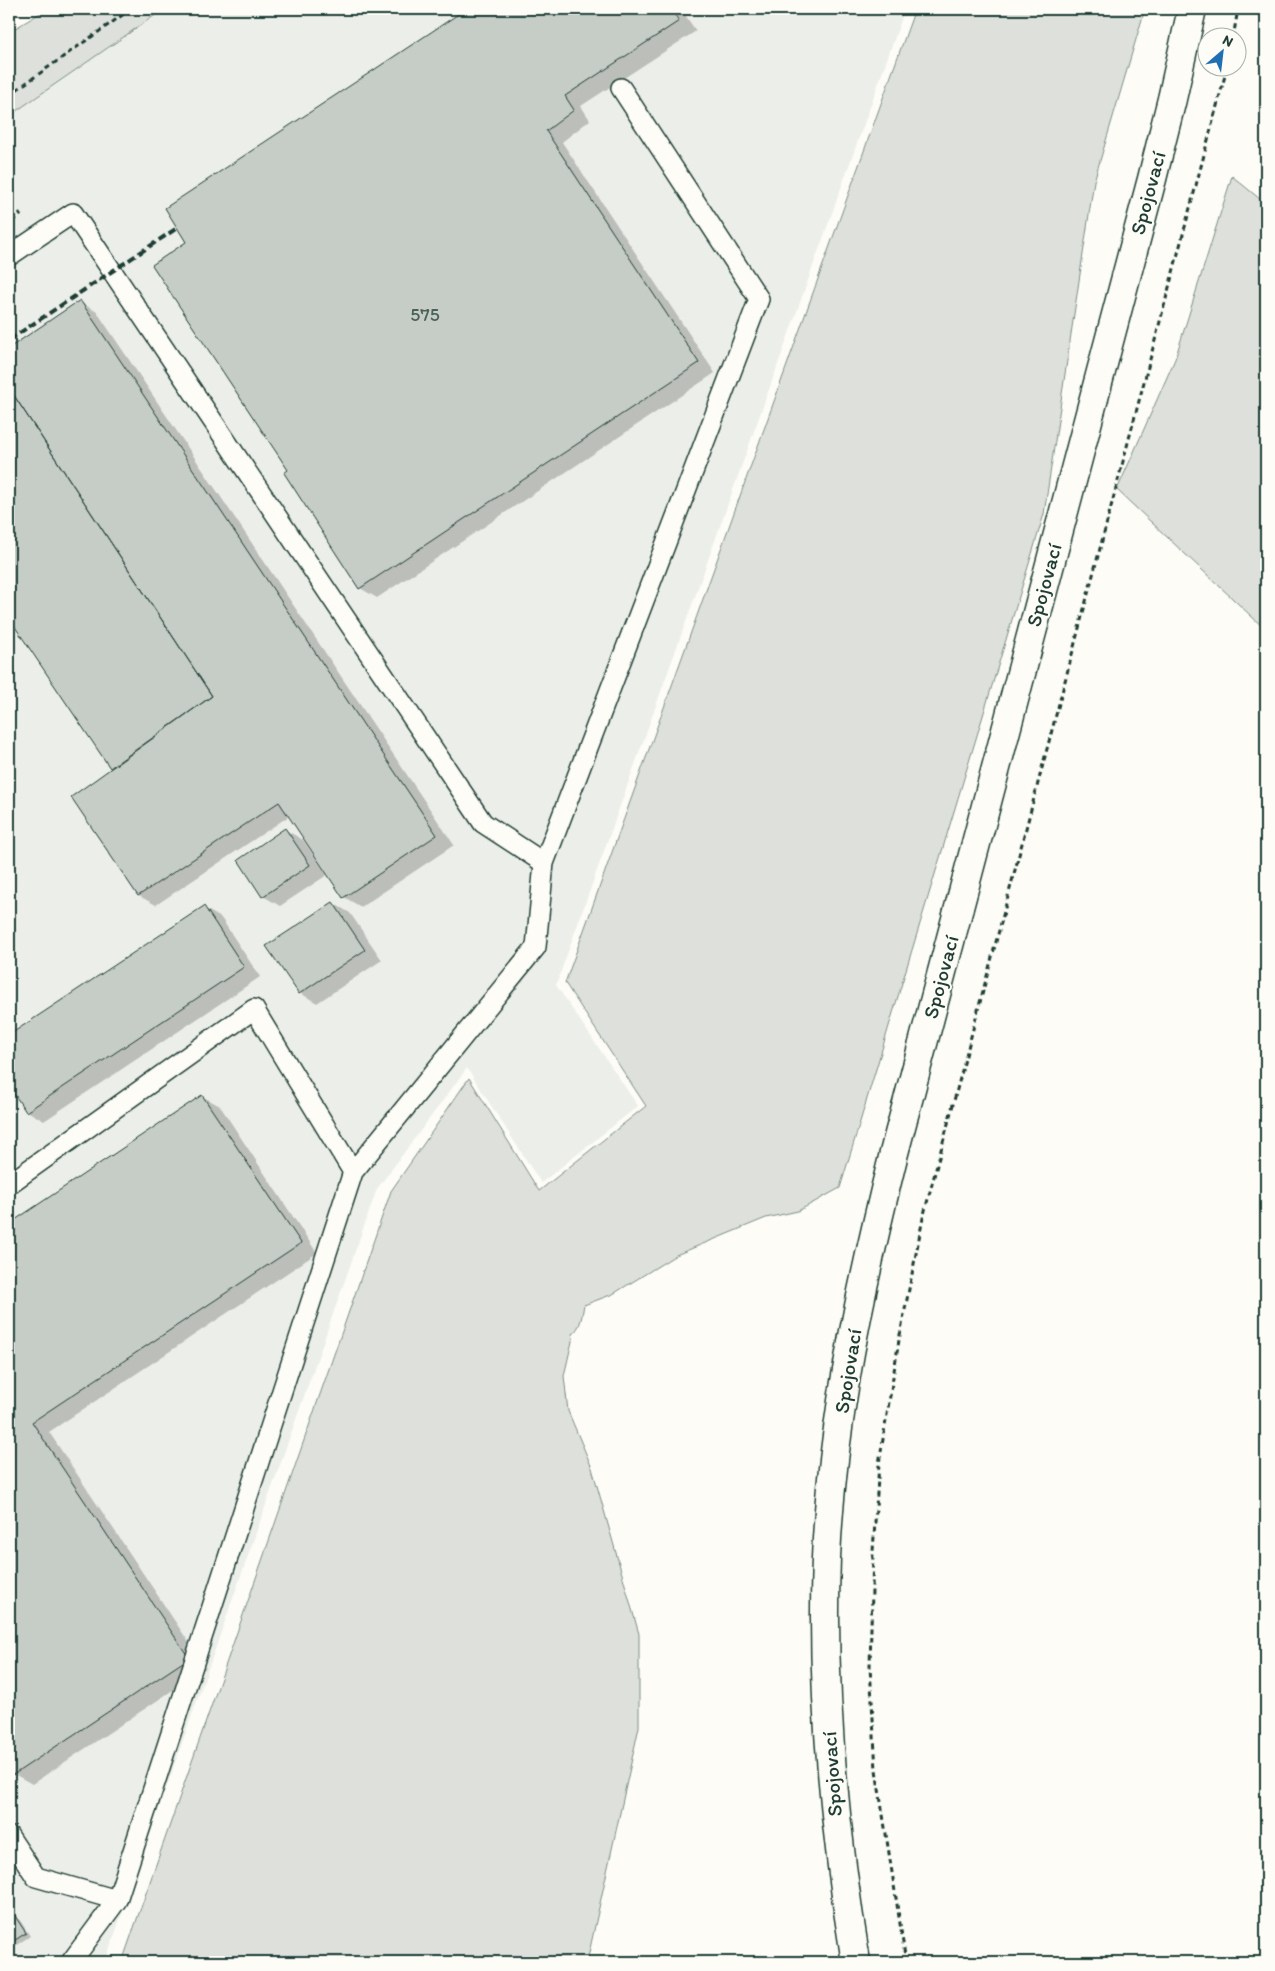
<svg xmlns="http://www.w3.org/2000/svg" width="1275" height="1971" viewBox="0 0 1275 1971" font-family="Itim,sans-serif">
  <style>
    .built { fill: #eceee9 }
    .green { fill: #dde0db; stroke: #7e8e88 }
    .shadow { fill: #0003 }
    .building { fill: #c6cdc7; stroke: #1f3d34 }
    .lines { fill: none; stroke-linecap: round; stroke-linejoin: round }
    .lane-casing { stroke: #1f3d34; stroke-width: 22 }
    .street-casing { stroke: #1f3d34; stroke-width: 31 }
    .path { stroke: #1f3d34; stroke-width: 3; stroke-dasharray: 5 4; stroke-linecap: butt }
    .lane { stroke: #fdfcf7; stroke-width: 19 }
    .street { stroke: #fdfcf7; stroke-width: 28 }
    .rail { stroke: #1f3d34; stroke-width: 4; stroke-dasharray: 8 4; stroke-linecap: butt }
    .labels { text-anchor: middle; stroke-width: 4; stroke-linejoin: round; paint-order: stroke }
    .number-label { font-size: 19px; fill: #496159 }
    .street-label { font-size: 21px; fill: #1f3d34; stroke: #fdfcf7 }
  </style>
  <rect width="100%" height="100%" fill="#fdfcf7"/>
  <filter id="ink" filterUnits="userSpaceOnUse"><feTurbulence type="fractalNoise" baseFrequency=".02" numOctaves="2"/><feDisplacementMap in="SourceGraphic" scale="10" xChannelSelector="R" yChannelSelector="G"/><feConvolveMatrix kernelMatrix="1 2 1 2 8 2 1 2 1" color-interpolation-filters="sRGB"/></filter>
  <g filter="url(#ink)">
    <path class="built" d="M 164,9 L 905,9 L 556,985 L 638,1106 L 541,1183 L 467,1068 L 377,1189 L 105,1962 L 9,1962 L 9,116 Z"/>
    <path class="green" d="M 47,9 L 164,9 L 9,116 L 9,32 Z
      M 915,9 L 1145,9 L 1094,181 L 1044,514 L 840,1188 L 798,1211 L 766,1218 L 676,1255 L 613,1294 L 584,1305 C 582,1315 581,1328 572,1334 L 573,1337 L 564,1376 L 568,1411 L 592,1468 L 639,1634 L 639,1727 L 587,1962 L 122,1962 L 391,1191 L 469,1078 L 539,1191 L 646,1106 L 565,983 Z
      M 1232,176 L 1266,204 L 1266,630 L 1117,490 L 1175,359 Z"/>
    <path class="shadow" d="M 469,9 L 681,9 L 696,31 L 581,106 L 590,120 L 562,142 L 715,373 L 377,598 L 360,588 L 290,470 L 187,242 L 167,209 Z
      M 80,302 L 97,312 L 454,845 L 361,907 L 344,897 L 289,816 L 156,905 L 139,896 L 113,769 L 9,616 L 9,350 Z
      M 286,830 L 303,840 L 327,875 L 280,906 L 263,896 Z
      M 333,903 L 350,913 L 382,960 L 317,1003 L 300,993 Z
      M 204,908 L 221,918 L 260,977 L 44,1121 L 27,1111 L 9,1084 L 9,1037 Z
      M 202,1096 L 220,1106 L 317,1253 L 49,1432 L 206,1668 L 32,1784 L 14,1774 L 9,1766 L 9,1225 Z
      M 9,1903 L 30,1936 L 9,1950 Z"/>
    <path class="building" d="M 466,9 L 671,9 L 679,21 L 565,96 L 574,110 L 546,131 L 699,363 L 359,589 L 284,473 L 288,470 L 152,265 L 186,242 L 165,208 Z
      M 80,300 L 437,835 L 343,898 L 279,802 L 138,896 L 71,797 L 212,696 L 9,388 L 9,348 Z
      M 9,388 L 212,696 L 110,768 L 9,618 Z
      M 285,828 L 310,865 L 262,897 L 238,860 Z
      M 333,902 L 365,950 L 299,994 L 266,946 Z
      M 204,906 L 244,967 L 26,1112 L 9,1086 L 9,1035 Z
      M 202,1095 L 301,1243 L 32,1422 L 189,1658 L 13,1775 L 9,1768 L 9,1224 Z
      M 9,1907 L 26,1933 L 9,1944 Z"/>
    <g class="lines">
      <g class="lane-casing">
        <path id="lane" d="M 9,256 L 73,213 L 483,823 L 544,863 L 759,299 L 621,88
          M 9,1184 L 254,1009 L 353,1172 L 536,947 L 544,863
          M 9,1836 L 36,1877 L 117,1900 L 353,1172
          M 71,1962 L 117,1900"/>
      </g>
      <g class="street-casing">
        <path id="street" d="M 856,1962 C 834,1828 821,1694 826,1558 C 832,1420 861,1286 894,1153 L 1152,179 L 1172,99 L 1192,9"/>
      </g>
      <path class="path" d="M 1233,38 L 1238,9
        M 9,95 L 131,9
        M 906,1962 L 876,1770 L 870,1667 L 873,1551 L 879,1464 L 899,1340 L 923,1218 L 1227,68"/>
      <use href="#lane" class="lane"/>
      <use href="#street" class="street"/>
      <path class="rail" d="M 9,222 L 21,214
        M 9,340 L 177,228"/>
    </g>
  </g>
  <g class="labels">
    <g class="number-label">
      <text x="425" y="321">575</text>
    </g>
    <g class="street-label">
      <text transform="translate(1148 193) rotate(-75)" y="7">Spojovací</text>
      <text transform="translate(1044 585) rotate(-75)" y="7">Spojovací</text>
      <text transform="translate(941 977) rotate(-75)" y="7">Spojovací</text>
      <text transform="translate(848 1371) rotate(-81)" y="7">Spojovací</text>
      <text transform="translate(832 1774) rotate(-94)" y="7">Spojovací</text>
    </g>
  </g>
  <rect width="1275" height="1971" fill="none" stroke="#fdfcf7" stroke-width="30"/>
  <rect x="15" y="15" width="1245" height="1941" fill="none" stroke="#1f3d34" stroke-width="2" filter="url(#ink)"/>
  <g transform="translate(1222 52) rotate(28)"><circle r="24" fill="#fdfcf7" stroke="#a4b0a9"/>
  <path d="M0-4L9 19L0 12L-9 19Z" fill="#1f6fb2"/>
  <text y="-8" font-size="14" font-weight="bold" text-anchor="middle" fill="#1f3d34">N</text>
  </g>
</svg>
